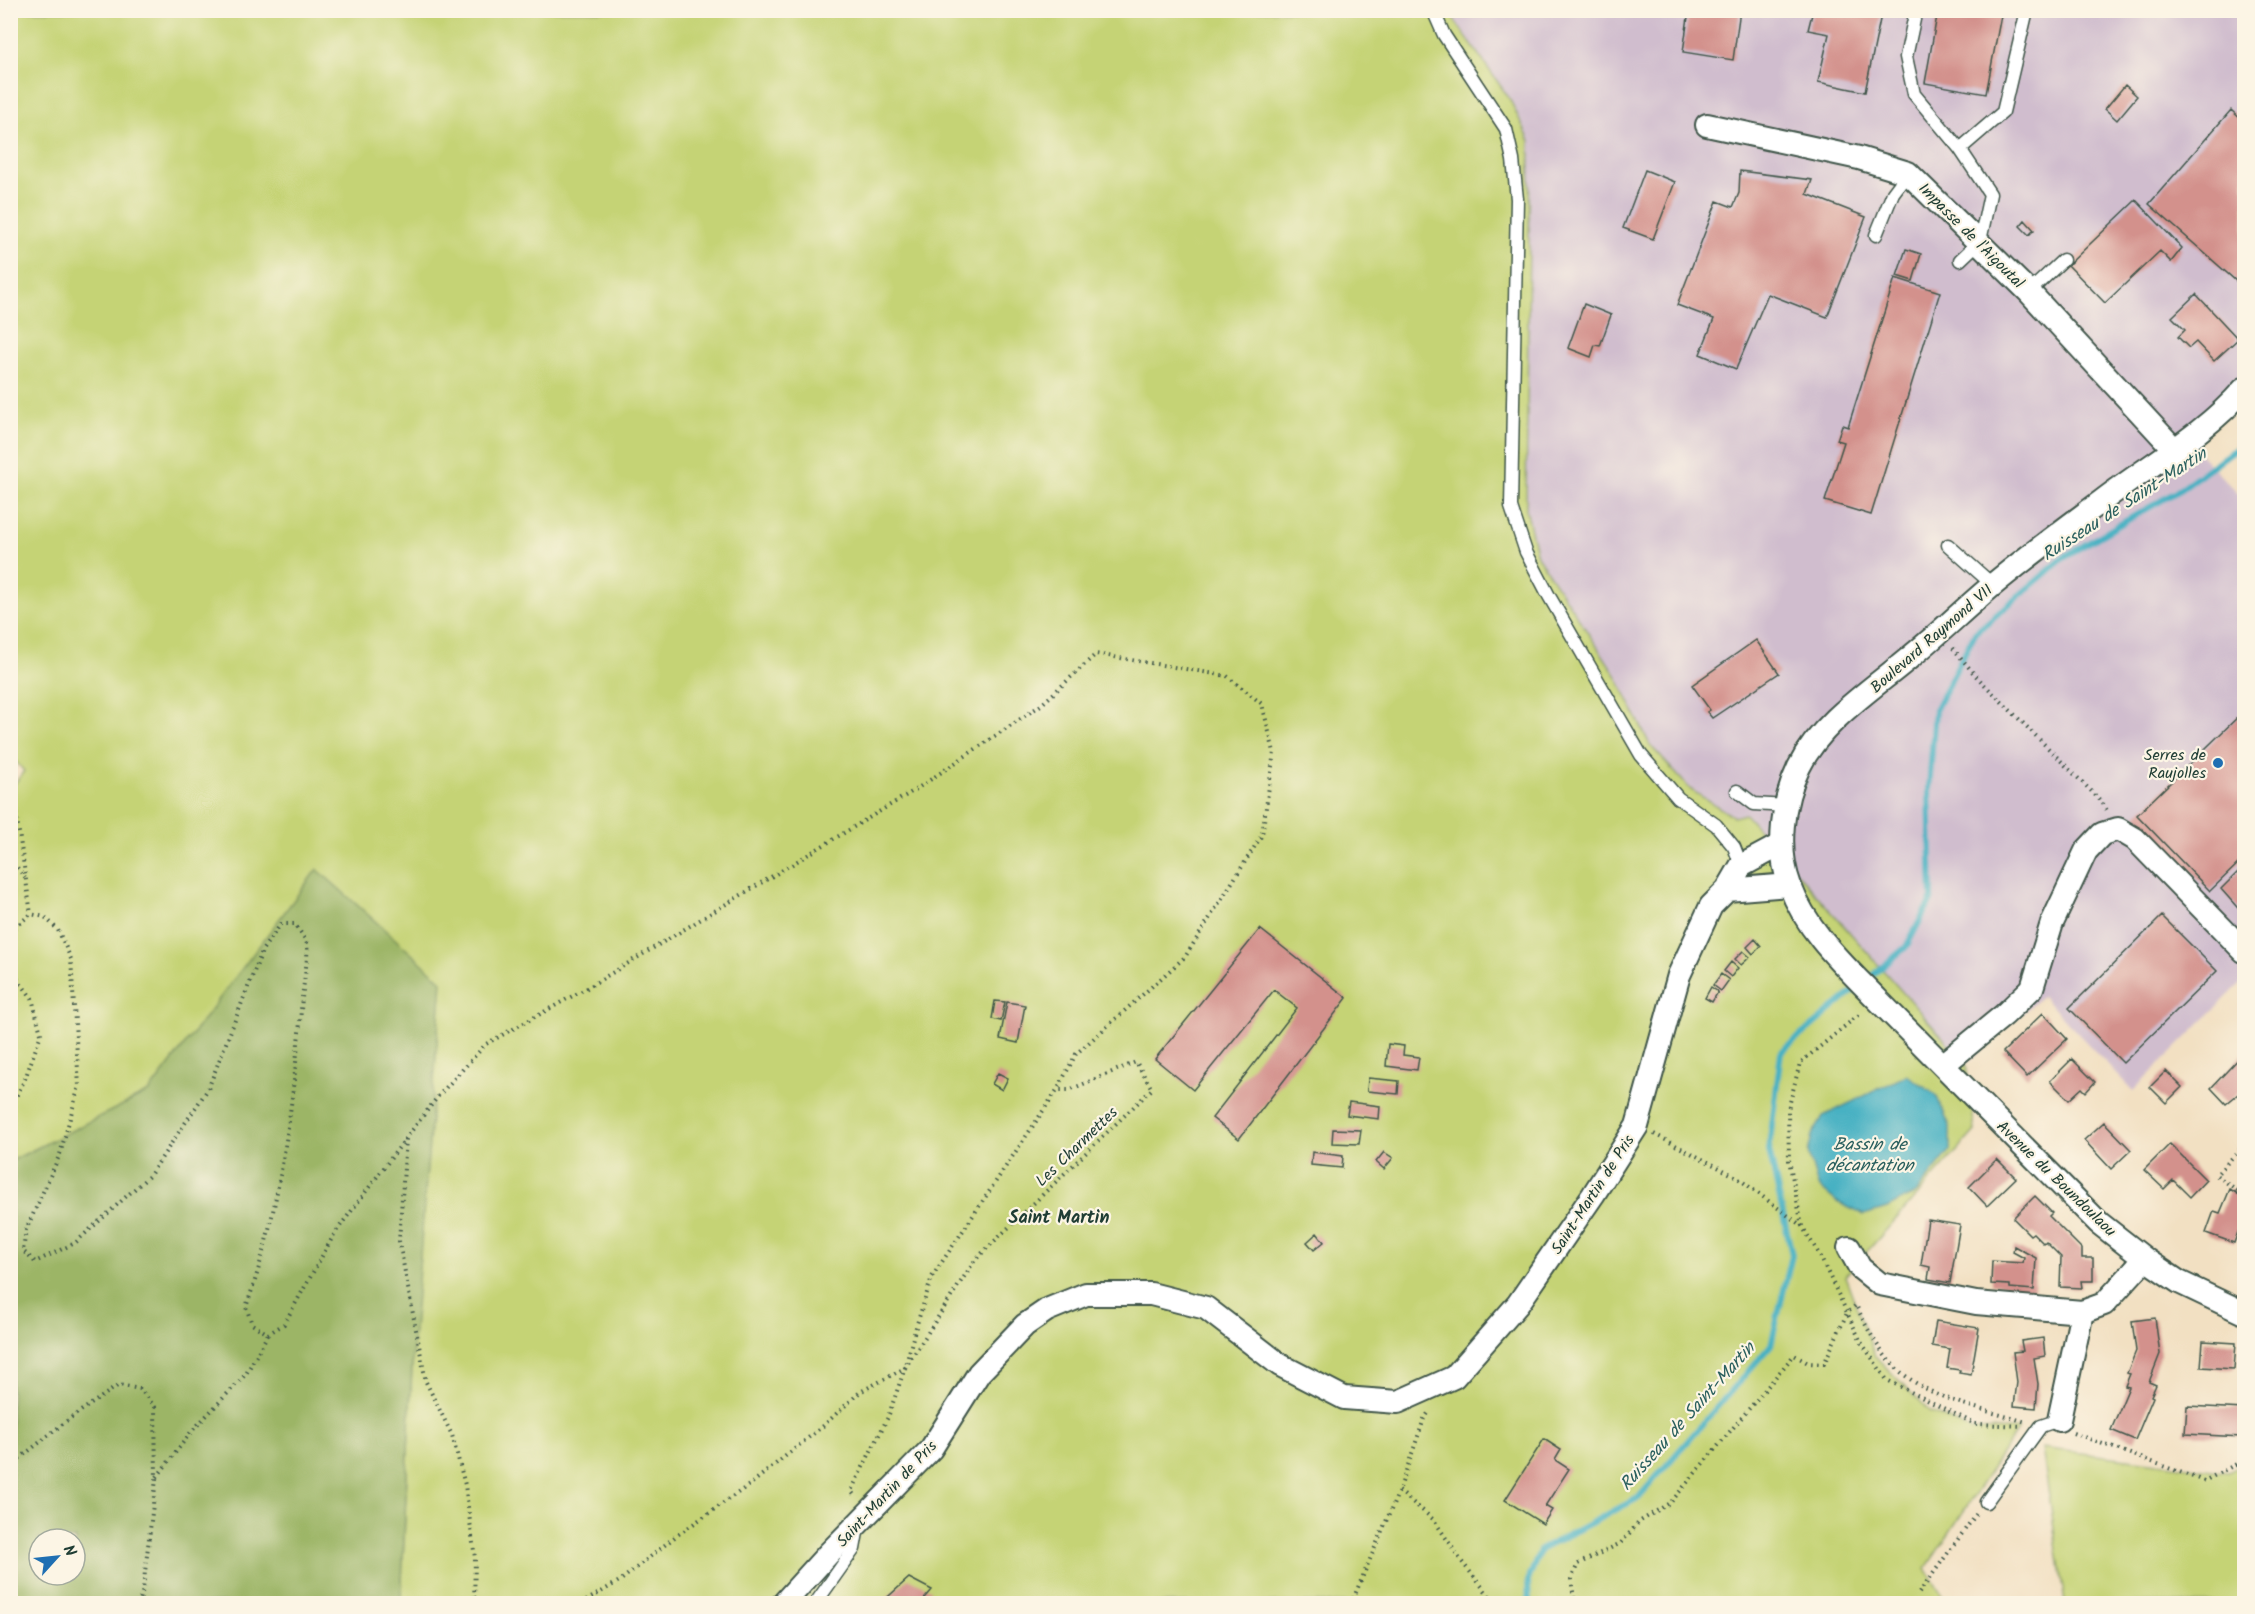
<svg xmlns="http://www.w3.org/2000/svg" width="2255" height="1614" viewBox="0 0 2255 1614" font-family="Kalam,sans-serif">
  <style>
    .industrial { fill: #d0bdce }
    .green { fill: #c5d375; stroke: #728854; stroke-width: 1.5 }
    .forest { fill: #9cb566; stroke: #5e794d; stroke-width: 1.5; fill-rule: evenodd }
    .water { fill: #46b1c3; stroke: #32777c; stroke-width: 1.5 }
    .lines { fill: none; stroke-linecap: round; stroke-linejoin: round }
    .stream { stroke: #46b1c3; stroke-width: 6 }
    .building { fill: #d3918c }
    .lane-casing { stroke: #3f5549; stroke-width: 15 }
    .street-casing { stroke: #3f5549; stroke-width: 26 }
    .path { stroke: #3f5549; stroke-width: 4; stroke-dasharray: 1.5 4.5; stroke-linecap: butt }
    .lane { stroke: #fff; stroke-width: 12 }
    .street { stroke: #fff; stroke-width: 22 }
    .poi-dot { fill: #1f6fb2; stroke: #fcf5e5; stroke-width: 2 }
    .labels { text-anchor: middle; stroke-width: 4.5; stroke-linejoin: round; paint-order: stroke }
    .street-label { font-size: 16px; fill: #1f3d34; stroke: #fcf5e5 }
    .poi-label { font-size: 16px; fill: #1f3d34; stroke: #fcf5e5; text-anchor: end }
    .water-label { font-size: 18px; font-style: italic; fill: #2b605f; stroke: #fcf5e5 }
    .neighbourhood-label { font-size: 18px; font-weight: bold; fill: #1f3d34; stroke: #fcf5e5 }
  </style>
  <rect width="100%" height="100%" fill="#fcf5e5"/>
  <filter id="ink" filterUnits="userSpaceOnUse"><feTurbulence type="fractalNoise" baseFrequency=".0167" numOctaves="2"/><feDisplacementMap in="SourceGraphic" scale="12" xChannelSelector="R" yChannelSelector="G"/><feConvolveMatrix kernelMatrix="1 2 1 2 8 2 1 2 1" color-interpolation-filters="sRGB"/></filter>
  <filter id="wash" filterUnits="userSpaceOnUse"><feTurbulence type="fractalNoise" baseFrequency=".008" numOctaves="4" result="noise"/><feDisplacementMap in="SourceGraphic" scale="24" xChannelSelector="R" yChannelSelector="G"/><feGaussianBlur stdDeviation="1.35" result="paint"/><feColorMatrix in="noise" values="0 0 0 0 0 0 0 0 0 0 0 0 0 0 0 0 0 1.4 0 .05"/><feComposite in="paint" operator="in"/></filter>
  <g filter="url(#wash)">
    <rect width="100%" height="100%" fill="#f2e0c2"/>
    <path class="industrial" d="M 1448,11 L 2244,11 L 2244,381 L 2192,446 L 2244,500 L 2244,980 L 2133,1091 L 2042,996 L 1966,1064 L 1745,814 L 1734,817 L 1691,790 L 1650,745 L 1616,675 L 1537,556 L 1526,510 L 1526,463 Z"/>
    <path class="green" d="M 11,11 L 1448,11 L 1509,98 L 1530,141 L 1526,509 L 1537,556 L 1616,675 L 1650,745 L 1691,790 L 1734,817 L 1745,814 L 1966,1064 L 1975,1131 L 1845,1276 L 1875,1356 L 1929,1411 L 1971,1430 L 2018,1429 L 1926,1568 L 1946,1603 L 401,1603 L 413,1343 L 317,870 L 149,1092 L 11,1161 L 10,790 L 24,771 L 10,755 Z
      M 2042,1448 L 2228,1472 L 2244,1464 L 2244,1603 L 2065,1603 Z"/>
    <path class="forest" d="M 317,869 L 442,981 L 413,1343 L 401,1603 L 11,1603 L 11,1161 L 149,1092 ZM 39,1539 L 75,1539 L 75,1575 L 39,1575 Z"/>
    <path class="water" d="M 1907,1075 L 1936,1095 L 1950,1126 L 1950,1151 L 1916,1193 L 1887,1208 L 1864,1215 L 1837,1202 L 1818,1186 L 1808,1153 L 1812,1135 L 1823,1116 Z"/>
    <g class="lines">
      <path class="stream" d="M 1529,1604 L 1528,1581 L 1540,1550 L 1638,1498 L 1771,1345 L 1792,1255 L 1769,1150 L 1781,1052 L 1906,947 L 1932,898 L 1929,789 L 1935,710 L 1975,633 L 2067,555 L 2176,492 L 2244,443"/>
    </g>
    <g id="blocks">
      <path class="building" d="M 1689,10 L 1740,10 L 1733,60 L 1683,52 Z
        M 1813,10 L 1882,10 L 1865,92 L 1818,82 L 1829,34 L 1808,30 Z
        M 1938,10 L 2002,10 L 1986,94 L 1925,83 Z
        M 2125,85 L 2137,96 L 2117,120 L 2105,109 Z
        M 2231,110 L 2244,122 L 2244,288 L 2149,204 Z
        M 1645,170 L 1675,182 L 1653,239 L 1623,228 Z
        M 1740,171 L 1812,180 L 1807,194 L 1866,217 L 1827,317 L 1768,294 L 1736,369 L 1700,354 L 1714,319 L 1677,305 L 1717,201 L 1733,207 L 1739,193 Z
        M 2136,200 L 2182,248 L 2171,262 L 2160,251 L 2105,303 L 2068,265 Z
        M 2025,220 L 2034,230 L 2029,235 L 2020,226 Z
        M 1906,249 L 1921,254 L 1913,281 L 1897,276 Z
        M 1895,278 L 1940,292 L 1871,515 L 1825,501 L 1844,442 L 1837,440 L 1842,425 L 1848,427 Z
        M 2196,294 L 2238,339 L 2214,361 L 2196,342 L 2189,348 L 2178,337 L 2185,330 L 2172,317 Z
        M 1584,304 L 1611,315 L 1600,346 L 1595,345 L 1591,357 L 1568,348 Z
        M 1756,640 L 1779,673 L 1712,718 L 1707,712 L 1710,710 L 1692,685 Z
        M 2244,711 L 2244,858 L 2210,891 L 2137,815 Z
        M 2244,866 L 2244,915 L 2221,889 Z
        M 2162,916 L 2217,971 L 2123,1063 L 2069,1008 Z
        M 1260,929 L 1347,998 L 1239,1139 L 1212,1118 L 1297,1008 L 1274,990 L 1193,1090 L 1155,1059 Z
        M 1755,939 L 1761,946 L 1753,954 L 1747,947 Z
        M 1743,951 L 1750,957 L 1741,965 L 1735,959 Z
        M 1731,962 L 1738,968 L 1731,977 L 1724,971 Z
        M 1721,974 L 1729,980 L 1721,991 L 1713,985 Z
        M 1711,987 L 1718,992 L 1712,1002 L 1705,998 Z
        M 995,1001 L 1005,1002 L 1001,1021 L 992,1019 Z
        M 1007,1002 L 1025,1005 L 1018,1043 L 1000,1039 Z
        M 2043,1013 L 2067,1039 L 2027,1077 L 2003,1052 Z
        M 1388,1044 L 1404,1046 L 1403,1055 L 1419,1057 L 1417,1070 L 1386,1066 Z
        M 2243,1054 L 2244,1089 L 2226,1104 L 2211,1088 Z
        M 2072,1059 L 2095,1082 L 2086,1092 L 2082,1088 L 2069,1100 L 2050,1081 Z
        M 2166,1071 L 2182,1087 L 2166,1103 L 2150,1087 Z
        M 998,1073 L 1008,1078 L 1002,1090 L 992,1084 Z
        M 1368,1078 L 1399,1081 L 1398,1094 L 1367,1091 Z
        M 1349,1102 L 1380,1106 L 1379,1119 L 1347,1115 Z
        M 2104,1122 L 2131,1150 L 2111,1169 L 2084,1140 Z
        M 1333,1129 L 1361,1130 L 1359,1144 L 1332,1143 Z
        M 2170,1144 L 2206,1180 L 2190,1197 L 2173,1180 L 2164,1189 L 2144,1170 Z
        M 1312,1152 L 1343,1156 L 1342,1168 L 1311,1165 Z
        M 1384,1152 L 1393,1158 L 1384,1169 L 1376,1162 Z
        M 1997,1159 L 2016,1178 L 1987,1206 L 1969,1187 Z
        M 2230,1189 L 2244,1198 L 2244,1229 L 2242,1234 L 2238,1232 L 2234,1243 L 2206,1233 L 2214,1211 L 2220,1213 Z
        M 2035,1196 L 2052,1213 L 2049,1216 L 2082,1249 L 2082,1258 L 2093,1258 L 2093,1281 L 2081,1281 L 2082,1288 L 2060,1287 L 2061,1257 L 2046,1242 L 2044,1244 L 2033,1233 L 2030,1235 L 2013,1218 Z
        M 1928,1220 L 1960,1225 L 1950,1283 L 1928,1279 L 1930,1267 L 1921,1265 Z
        M 1317,1233 L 1324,1242 L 1314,1250 L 1307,1242 Z
        M 2014,1246 L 2036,1258 L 2034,1290 L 2010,1288 L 2010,1285 L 1991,1284 L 1992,1261 L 2023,1263 L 2024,1258 L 2013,1252 Z
        M 2155,1318 L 2160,1354 L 2149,1382 L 2156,1385 L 2151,1396 L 2153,1397 L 2135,1440 L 2111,1430 L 2129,1387 L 2125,1386 L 2130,1374 L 2127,1373 L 2136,1351 L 2132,1321 Z
        M 1936,1321 L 1979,1328 L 1971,1375 L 1959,1373 L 1960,1370 L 1947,1368 L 1950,1349 L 1932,1346 Z
        M 2043,1338 L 2045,1356 L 2034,1358 L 2038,1384 L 2036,1408 L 2014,1406 L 2017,1382 L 2013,1352 L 2023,1351 L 2021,1341 Z
        M 2203,1341 L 2236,1343 L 2234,1369 L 2201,1367 Z
        M 2187,1406 L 2244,1409 L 2242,1437 L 2185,1434 Z
        M 1544,1439 L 1561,1450 L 1555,1460 L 1569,1469 L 1545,1506 L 1552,1510 L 1543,1524 L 1505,1500 Z
        M 909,1578 L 932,1590 L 920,1604 L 880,1604 Z"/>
    </g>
  </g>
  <g filter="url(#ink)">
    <use href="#blocks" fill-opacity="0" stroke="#3f5549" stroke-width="1.5"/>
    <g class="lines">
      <g class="lane-casing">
        <path id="lane" d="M 1433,10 L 1444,35 L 1506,129 L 1513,160 L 1517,199 L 1511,507 L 1526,552 L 1549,596 L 1641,755 L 1678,798 L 1716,825 L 1734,847 L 1743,870
          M 1916,10 L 1906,57 L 1914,94 L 1960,149 L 1990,194 L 1980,241 L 1960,260
          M 1960,149 L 2003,112 L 2027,10
          M 1876,235 L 1893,193 L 1908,173
          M 2029,292 L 2063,260
          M 1948,545 L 1993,585
          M 1737,791 L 1754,804 L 1786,806
          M 1986,1502 L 2041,1426 L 2059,1420
          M 815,1604 L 854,1549 L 858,1527"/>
      </g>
      <g class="street-casing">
        <path id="street" d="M 1707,125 L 1859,158 L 1908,173 L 2029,292 L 2175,450
          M 2244,389 C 2204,435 2150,464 2102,501 C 2066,528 2029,555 1994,584 C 1965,608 1938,635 1908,659 C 1871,690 1821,722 1799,767 C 1782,802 1776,849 1790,886 C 1807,932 1845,966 1878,1000 L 2099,1223 L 2145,1259 L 2179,1282 L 2244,1313
          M 1782,844 L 1741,866 L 1727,890 L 1789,885
          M 1943,1065 L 2004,1015 L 2032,988 L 2052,923 L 2086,851 L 2102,834 L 2118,829 L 2135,839 L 2244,951
          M 1849,1248 L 1860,1268 L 1880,1284 L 1976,1303 L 2082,1312 L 2104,1304 L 2145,1259
          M 2059,1420 L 2082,1312
          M 783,1604 L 830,1552 L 931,1449 L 979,1373 L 1025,1325 L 1047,1310 L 1086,1294 L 1151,1294 L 1206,1308 L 1280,1365 L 1344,1398 L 1398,1402 L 1454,1377 L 1518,1304 L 1593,1195 L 1637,1126 L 1679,975 L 1711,906 L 1727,890"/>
      </g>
      <path class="path" d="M 1953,648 L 1975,675 L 2102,802 L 2108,812
        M 10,772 L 31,914
        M 10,858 L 25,878
        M 10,931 L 31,914 L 45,917 L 58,930 L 71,959 L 79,1086 L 60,1154 L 26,1230 L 23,1251 L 35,1262 L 75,1243 L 150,1175 L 208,1089 L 263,949 L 281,924 L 295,924 C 298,930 305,937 307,944 C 309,953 303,987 302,998 C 294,1097 280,1214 246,1307 L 252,1324 L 268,1334 L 284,1324 L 335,1233 L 406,1138 L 440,1094 L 486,1044 L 587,988 L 915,790 L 1041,705 L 1096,654 L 1227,676 L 1262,704 L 1274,752 L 1262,835 L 1185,957 L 1076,1054 L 1057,1090 L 932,1277 L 915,1330 L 905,1368 L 888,1417 L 851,1491 L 855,1496
        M 10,969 L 32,998 L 41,1034 L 25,1079 L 10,1109
        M 1654,1134 L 1735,1176 L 1802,1226 L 1819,1254 L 1861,1342 L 1887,1380 L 1975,1424 L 2022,1426
        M 406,1139 L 399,1241 L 426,1382 L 452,1435 L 465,1485 L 475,1558 L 474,1604
        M 2244,1145 L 2216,1175 L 2244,1195
        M 1802,1226 L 1789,1160 L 1788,1110 L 1800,1063 L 1861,1013
        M 2073,1433 L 2204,1481 L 2244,1460
        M 2236,1465 L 2244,1470
        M 10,1466 L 69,1419 L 119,1385 L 140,1389 L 155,1407 L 156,1479 L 143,1589 L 139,1604
        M 157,1477 L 191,1432 L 246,1374 L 268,1334
        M 1399,1491 L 1434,1520 L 1462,1562 L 1496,1604
        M 1919,1593 L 1977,1513
        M 581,1604 L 621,1580 L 676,1536 L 752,1483 L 823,1426 L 860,1392 L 905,1368 L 975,1260 L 1152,1089 L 1136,1062 L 1069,1090 L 1057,1090
        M 1351,1604 L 1399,1491 L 1424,1419 L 1429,1412
        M 1575,1604 L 1571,1579 L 1578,1564 L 1621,1543 L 1639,1522 L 1671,1502 L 1794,1355 L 1808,1363 L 1824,1364 L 1847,1313 L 1856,1305 C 1864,1322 1872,1338 1883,1353 C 1916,1398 1976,1407 2026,1422"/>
      <use href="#lane" class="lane"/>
      <use href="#street" class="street"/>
    </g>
  </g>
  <circle class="poi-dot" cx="2218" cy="763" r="6"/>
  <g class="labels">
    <g class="street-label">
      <text transform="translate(1972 235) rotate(45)" y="6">Impasse de l'Aigoutal</text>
      <text transform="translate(1931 638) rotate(-41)" y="6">Boulevard Raymond VII</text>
      <text transform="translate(1076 1146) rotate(-44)" y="6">Les Charmettes</text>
      <text transform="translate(2057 1178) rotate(44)" y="6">Avenue du Boundoulaou</text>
      <text transform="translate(1592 1194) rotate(-57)" y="6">Saint-Martin de Pris</text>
      <text transform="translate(886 1493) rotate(-47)" y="6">Saint-Martin de Pris</text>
    </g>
    <g class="poi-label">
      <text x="2206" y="760">Serres de<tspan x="2206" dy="18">Raujolles</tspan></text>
    </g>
    <g class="water-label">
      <text transform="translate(2124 504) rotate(-33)" y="6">Ruisseau de Saint-Martin</text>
      <text x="1870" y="1150">Bassin de<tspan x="1870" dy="21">décantation</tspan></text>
      <text transform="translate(1687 1416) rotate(-48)" y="6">Ruisseau de Saint-Martin</text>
    </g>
    <g class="neighbourhood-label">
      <text x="1059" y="1223">Saint Martin</text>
    </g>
  </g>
  <rect width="2255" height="1614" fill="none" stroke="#fcf5e5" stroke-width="36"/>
  <g transform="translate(57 1557) rotate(63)"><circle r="28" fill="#fcf5e5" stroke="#a4ab9e" stroke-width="1.5"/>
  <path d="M0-4.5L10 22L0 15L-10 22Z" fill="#1f6fb2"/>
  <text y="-9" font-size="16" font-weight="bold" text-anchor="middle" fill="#1f3d34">N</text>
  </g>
</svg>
